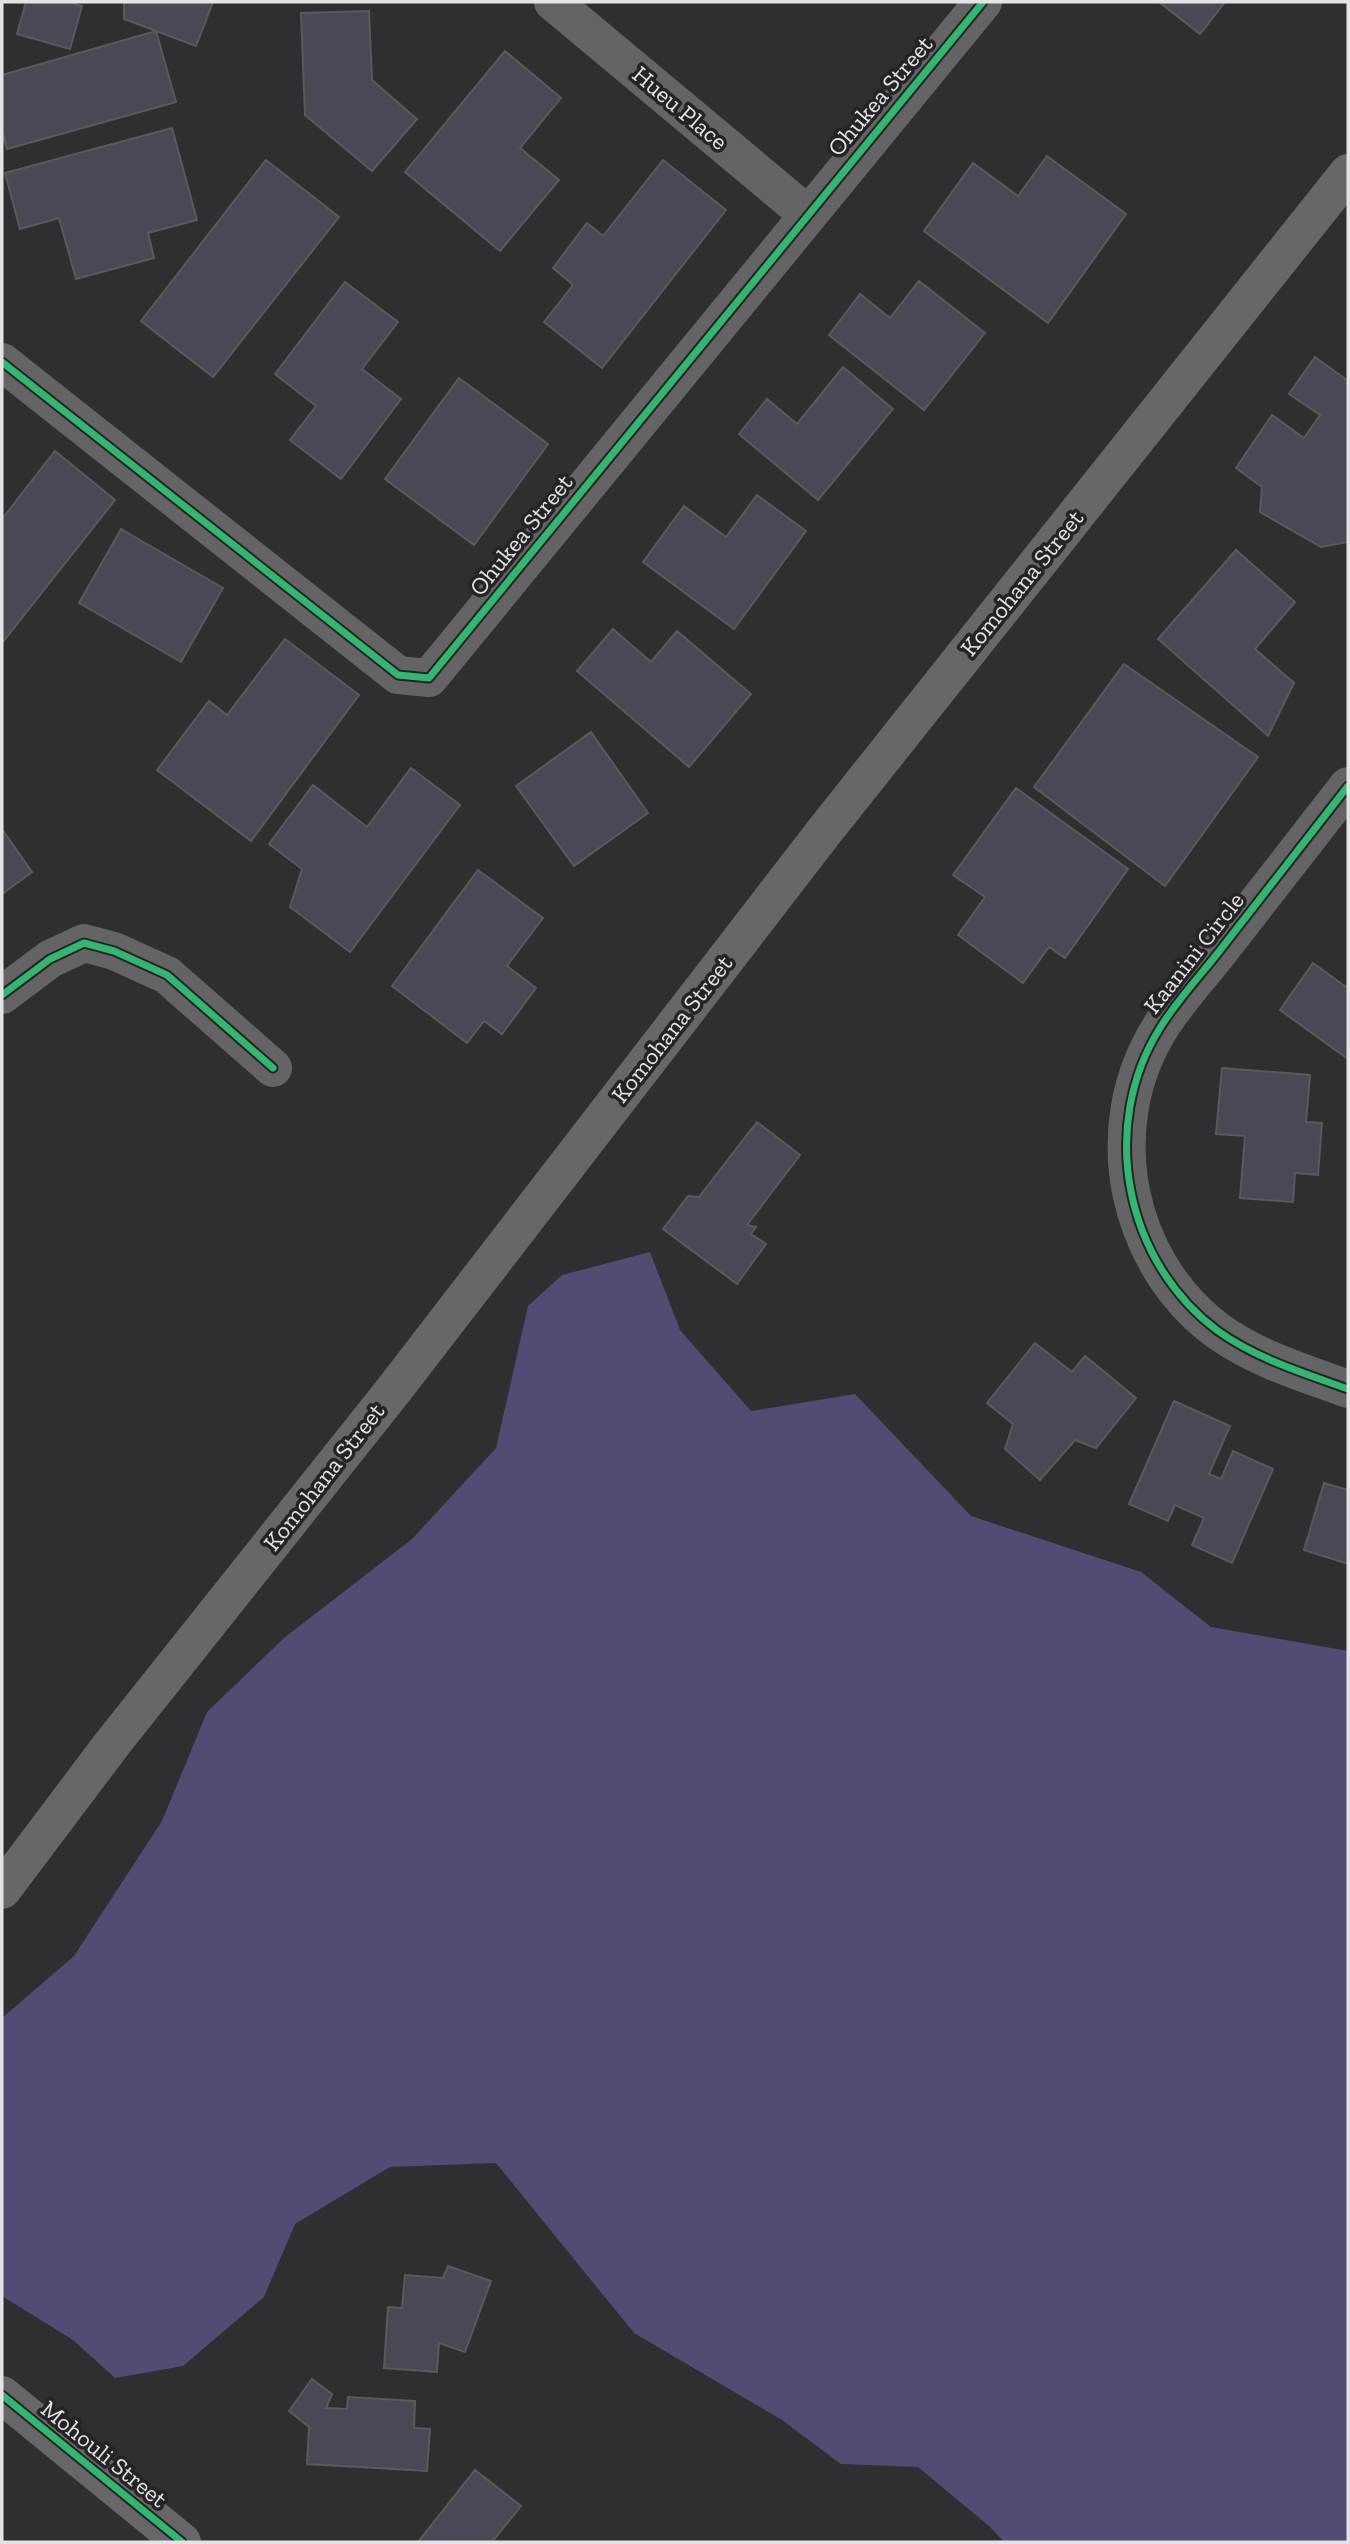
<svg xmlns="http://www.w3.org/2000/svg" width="1350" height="2544" viewBox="0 0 1350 2544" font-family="'Zilla Slab',serif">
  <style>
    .green { fill: #534b74 }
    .building { fill: #4b4755; stroke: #5a595b; stroke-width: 2 }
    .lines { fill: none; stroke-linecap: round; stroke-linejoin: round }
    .street { stroke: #656465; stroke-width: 38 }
    .secondary { stroke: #676767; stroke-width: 38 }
    .cycleway-casing { stroke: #242427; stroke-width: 11 }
    .cycleway { stroke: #33b770; stroke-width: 7 }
    .labels { text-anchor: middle; stroke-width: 7; stroke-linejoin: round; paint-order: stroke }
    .street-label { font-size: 24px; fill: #e4e3e6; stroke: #242427 }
  </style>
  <rect width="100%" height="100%" fill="#2f2e30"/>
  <path class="green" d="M 650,1252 L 680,1330 L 751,1411 L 855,1394 L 971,1516 L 1141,1572 L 1211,1627 L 1348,1651 L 1348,2542 L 1004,2542 L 989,2526 L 918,2467 L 841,2464 L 782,2420 L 634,2333 L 496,2163 L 390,2167 L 295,2224 L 264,2297 L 183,2366 L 115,2378 L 73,2340 L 2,2296 L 2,2018 L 74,1956 L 162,1821 L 207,1712 L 284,1638 L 412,1539 L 496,1448 L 528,1306 L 562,1275 Z"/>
  <path class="building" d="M 26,2 L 68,2 L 82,6 L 70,49 L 17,34 Z
    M 124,2 L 213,2 L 196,46 L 124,19 Z
    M 1159,2 L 1225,2 L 1200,34 Z
    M 369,11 L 372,80 L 417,119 L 372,171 L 305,115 L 301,13 Z
    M 156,31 L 176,102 L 7,149 L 2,131 L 2,75 Z
    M 505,51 L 561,98 L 520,148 L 559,180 L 500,251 L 405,172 Z
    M 172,128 L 197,220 L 148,233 L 154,258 L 76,279 L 59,218 L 20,229 L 5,173 Z
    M 1047,156 L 1126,214 L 1048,323 L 924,231 L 973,163 L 1018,196 Z
    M 266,160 L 339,217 L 213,377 L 141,321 Z
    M 663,160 L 726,210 L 602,368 L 544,322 L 573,285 L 553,268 L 587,223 L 603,236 Z
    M 919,281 L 985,333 L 924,410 L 829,335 L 860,294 L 890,318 Z
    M 345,282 L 398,322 L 362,369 L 401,399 L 341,479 L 290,440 L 316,406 L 275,374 Z
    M 1315,357 L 1348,381 L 1348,542 L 1321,547 L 1260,512 L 1262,487 L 1236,468 L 1272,415 L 1304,438 L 1320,415 L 1289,394 Z
    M 843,367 L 893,409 L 818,500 L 739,434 L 767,399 L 797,424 Z
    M 459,378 L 548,444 L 474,545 L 385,479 Z
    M 55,451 L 115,500 L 2,643 L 2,519 Z
    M 757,495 L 806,531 L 734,629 L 643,562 L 684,506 L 726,537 Z
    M 121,529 L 223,588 L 181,662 L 79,603 Z
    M 1236,550 L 1295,602 L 1255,649 L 1294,683 L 1268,736 L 1158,639 Z
    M 613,629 L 651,662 L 677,631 L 751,694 L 689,767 L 577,671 Z
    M 285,639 L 359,695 L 251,841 L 157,770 L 209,701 L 227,715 Z
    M 1124,664 L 1258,757 L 1165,886 L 1034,787 Z
    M 591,732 L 648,813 L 574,866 L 516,786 Z
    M 411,768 L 460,805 L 350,952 L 290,907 L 302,869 L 269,844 L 313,785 L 367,827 Z
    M 1016,788 L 1128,869 L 1065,958 L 1049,947 L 1023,983 L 958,935 L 985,897 L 953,875 Z
    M 2,829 L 32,872 L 2,894 Z
    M 478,870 L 543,918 L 507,966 L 536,988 L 502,1034 L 484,1021 L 467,1043 L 392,986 Z
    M 1313,963 L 1346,987 L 1348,984 L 1348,1059 L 1280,1010 Z
    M 1222,1068 L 1310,1075 L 1306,1122 L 1322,1123 L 1318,1175 L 1295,1173 L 1293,1202 L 1240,1198 L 1245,1136 L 1216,1134 Z
    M 757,1122 L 800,1155 L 747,1225 L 756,1227 L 751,1234 L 766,1244 L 737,1284 L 663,1229 L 688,1196 L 699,1197 Z
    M 1035,1343 L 1072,1372 L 1085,1356 L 1136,1398 L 1096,1448 L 1075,1440 L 1040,1480 L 1005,1449 L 1013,1424 L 987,1403 Z
    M 1174,1401 L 1230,1426 L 1209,1474 L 1221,1479 L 1233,1451 L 1273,1469 L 1232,1563 L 1192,1545 L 1204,1518 L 1175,1505 L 1168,1521 L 1129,1504 Z
    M 1324,1483 L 1348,1490 L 1348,1564 L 1304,1550 Z
    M 448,2266 L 491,2281 L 465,2352 L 439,2343 L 437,2372 L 384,2368 L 388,2307 L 402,2308 L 405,2275 L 443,2278 Z
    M 312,2379 L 332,2394 L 326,2408 L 347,2409 L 348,2397 L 415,2401 L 414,2428 L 430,2429 L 427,2471 L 307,2464 L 309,2427 L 289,2411 Z
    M 475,2470 L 521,2506 L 492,2542 L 418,2542 Z"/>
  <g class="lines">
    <path class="street" d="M 553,2 L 807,214
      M 2,362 L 398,675 L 429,678 L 983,2
      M 1348,786 C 1306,840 1264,894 1221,949 C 1201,975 1177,1000 1160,1028 C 1098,1127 1125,1262 1218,1331 C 1257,1359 1304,1373 1348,1389
      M 2,995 L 50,959 L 84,943 L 114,951 L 167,975 L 273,1068"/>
    <path class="secondary" d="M 2,1890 L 112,1744 L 396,1387 L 823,833 L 1348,173
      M 2,2395 L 182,2542"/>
    <g class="cycleway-casing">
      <path id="cycleway" d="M 2,362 L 398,675 L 429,678 L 983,2
        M 1348,786 C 1306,840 1264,894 1221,949 C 1201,975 1177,1000 1160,1028 C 1098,1127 1125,1262 1218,1331 C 1257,1359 1304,1373 1348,1389
        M 2,995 L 50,959 L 84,943 L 114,951 L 167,975 L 273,1068
        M 2,2395 L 182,2542"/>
    </g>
    <use href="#cycleway" class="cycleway"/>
  </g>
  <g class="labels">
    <g class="street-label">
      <text transform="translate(880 96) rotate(-50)" y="8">Ohukea Street</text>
      <text transform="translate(680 108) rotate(40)" y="8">Hueu Place</text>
      <text transform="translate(521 535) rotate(-51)" y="8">Ohukea Street</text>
      <text transform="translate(1022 583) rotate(-51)" y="8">Komohana Street</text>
      <text transform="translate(1194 953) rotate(-52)" y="8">Kaanini Circle</text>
      <text transform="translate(672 1029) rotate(-52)" y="8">Komohana Street</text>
      <text transform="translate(324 1477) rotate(-52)" y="8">Komohana Street</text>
      <text transform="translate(104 2454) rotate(39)" y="8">Mohouli Street</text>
    </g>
  </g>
  <rect width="1350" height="2544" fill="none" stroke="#e4e3e6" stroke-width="7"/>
</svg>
